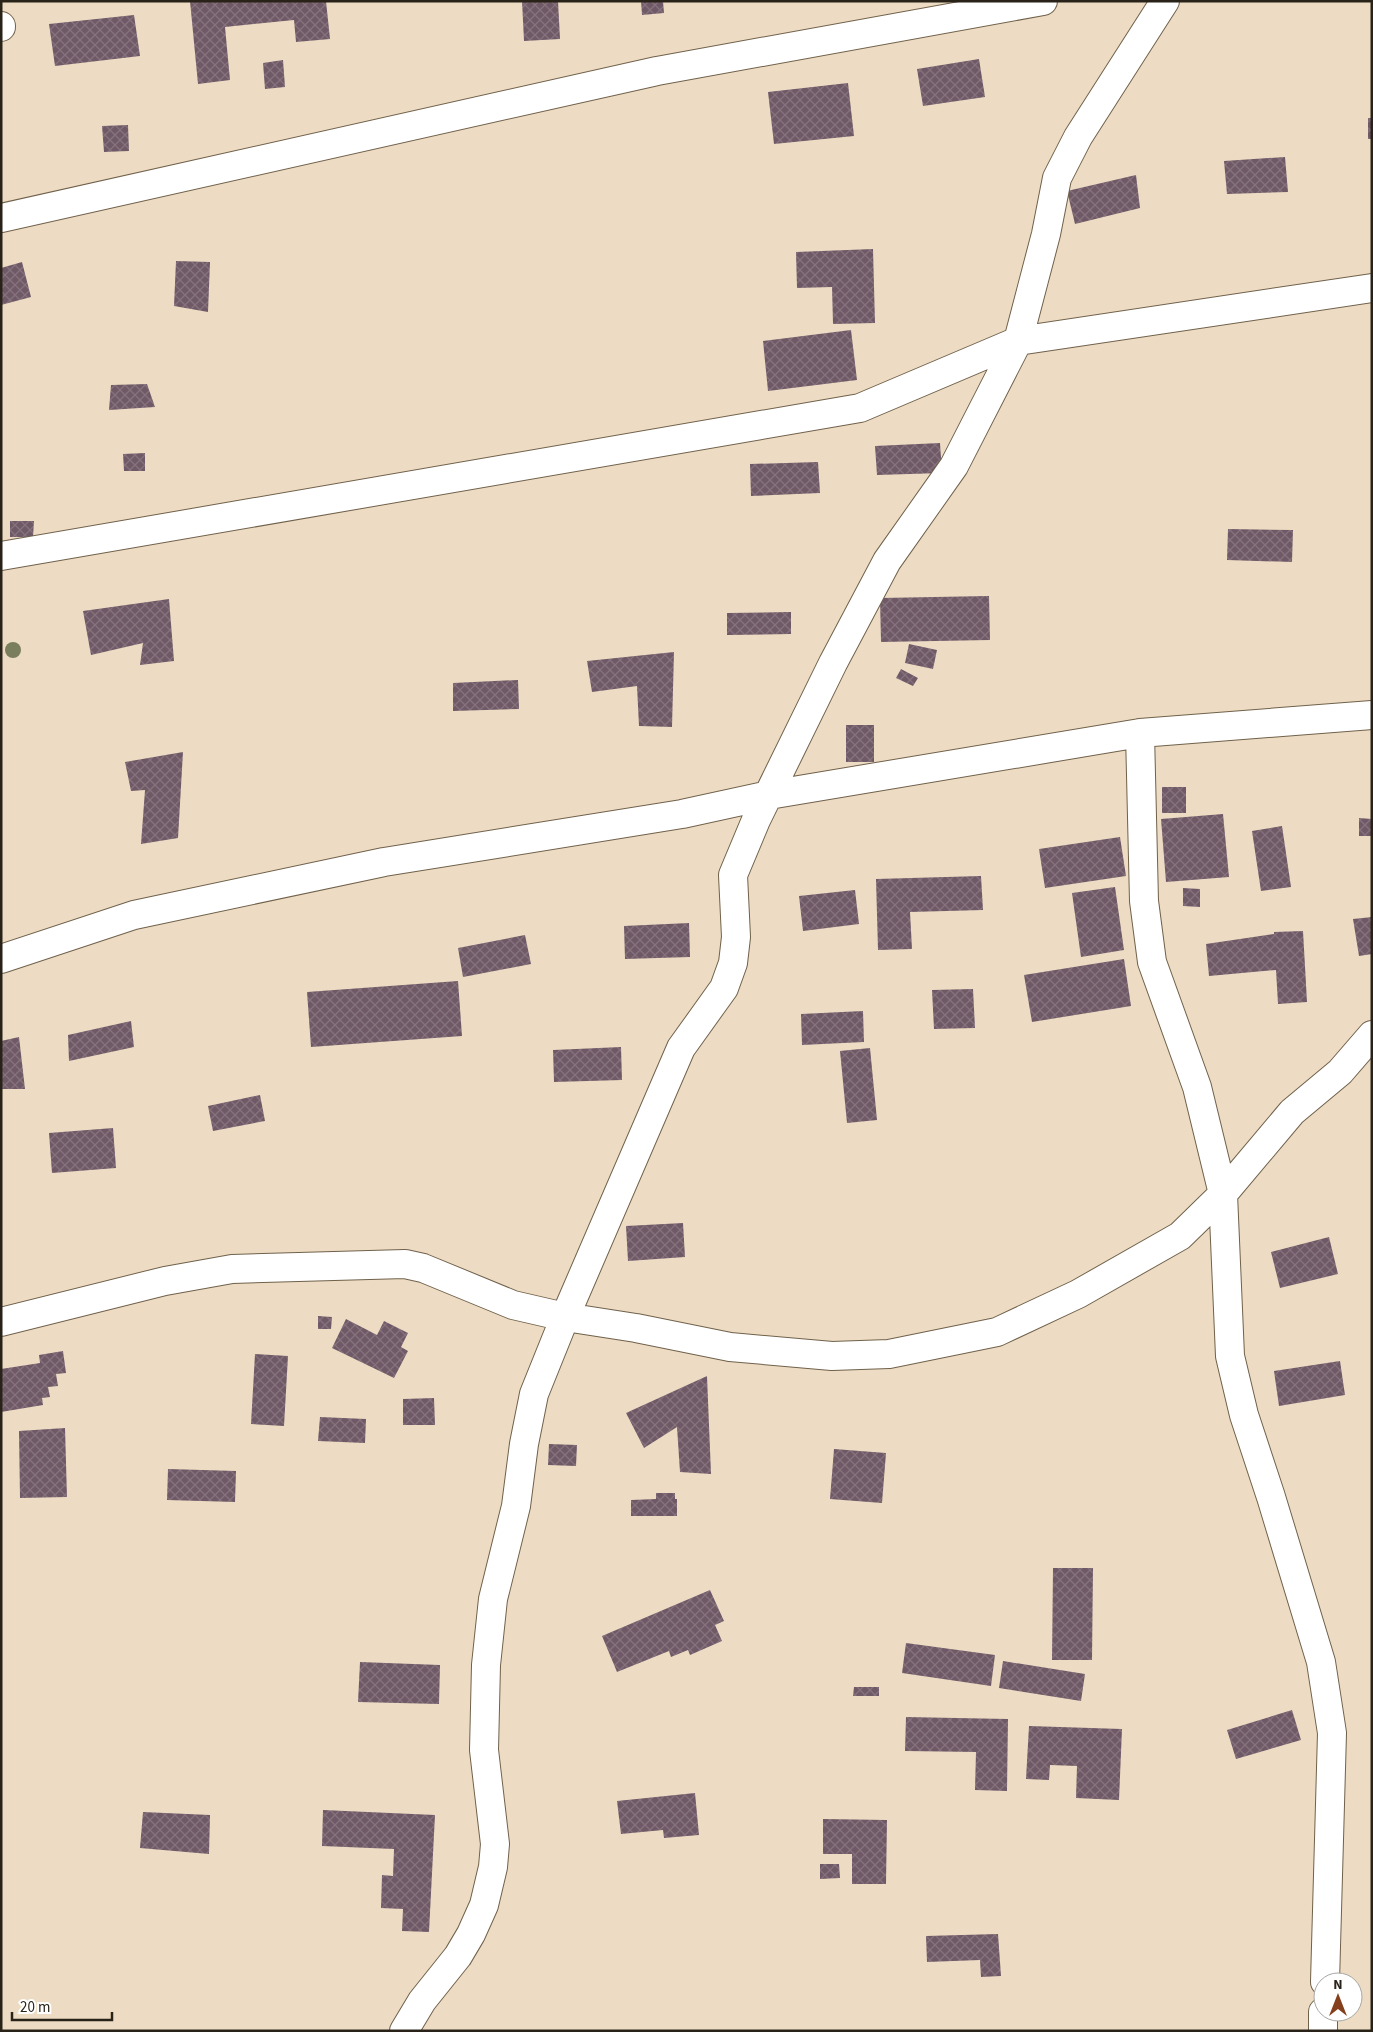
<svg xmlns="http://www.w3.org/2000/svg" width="1373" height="2032" viewBox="0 0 1373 2032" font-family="'Source Sans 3',sans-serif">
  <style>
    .building { fill: url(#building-cross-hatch) }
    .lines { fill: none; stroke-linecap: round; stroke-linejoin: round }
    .minor-casing { stroke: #70614b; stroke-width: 30 }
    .minor { stroke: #fff; stroke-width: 28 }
    .tree { fill: #7a7e5d }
  </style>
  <defs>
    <pattern id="building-cross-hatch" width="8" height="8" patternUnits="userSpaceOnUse" patternTransform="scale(1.25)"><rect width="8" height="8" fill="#705967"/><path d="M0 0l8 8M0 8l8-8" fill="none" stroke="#84727c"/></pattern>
  </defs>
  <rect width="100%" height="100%" fill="#eddcc3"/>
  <path class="building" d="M 190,1 L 326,1 L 330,39 L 296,42 L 294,20 L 225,27 L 230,80 L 198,84 Z
    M 522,1 L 558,1 L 560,39 L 524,41 Z
    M 641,1 L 663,1 L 664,13 L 642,15 Z
    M 134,15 L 140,56 L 55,66 L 49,24 Z
    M 979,59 L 985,97 L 923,106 L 917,69 Z
    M 283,60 L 285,87 L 265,89 L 263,63 Z
    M 848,83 L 854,136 L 774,144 L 768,92 Z
    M 1368,118 L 1372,118 L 1372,139 L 1368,139 Z
    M 128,125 L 129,151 L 104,152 L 102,126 Z
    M 1285,157 L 1288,192 L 1227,194 L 1224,161 Z
    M 1136,175 L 1140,208 L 1075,224 L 1067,191 Z
    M 873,249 L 875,323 L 833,324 L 832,287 L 797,288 L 796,252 Z
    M 176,261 L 210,262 L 208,312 L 174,306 Z
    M 22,262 L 31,297 L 1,305 L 1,268 Z
    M 851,330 L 857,380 L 768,391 L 763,341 Z
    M 147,384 L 155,407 L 109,410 L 111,385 Z
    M 940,443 L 942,473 L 877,475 L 875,446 Z
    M 145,453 L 145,471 L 124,471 L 123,454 Z
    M 818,462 L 820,493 L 751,496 L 750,464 Z
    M 10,521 L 34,521 L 33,537 L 10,537 Z
    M 1228,529 L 1293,530 L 1292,562 L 1227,560 Z
    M 989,596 L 990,640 L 881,642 L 880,598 Z
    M 169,599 L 174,661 L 140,665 L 143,643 L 91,655 L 83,611 Z
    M 791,612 L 791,634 L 727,635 L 727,613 Z
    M 909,644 L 937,650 L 933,669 L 905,663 Z
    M 674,652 L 672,727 L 639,726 L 637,686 L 592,692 L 587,661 Z
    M 901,669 L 918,678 L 913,686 L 896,678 Z
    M 518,680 L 519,709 L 453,711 L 453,683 Z
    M 846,725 L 874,725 L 874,762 L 846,762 Z
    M 183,752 L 178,838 L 141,844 L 145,790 L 131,791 L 125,762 Z
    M 1162,787 L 1186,787 L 1186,813 L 1162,813 Z
    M 1223,814 L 1229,877 L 1166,882 L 1161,819 Z
    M 1359,818 L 1372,819 L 1372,836 L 1359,836 Z
    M 1282,826 L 1291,887 L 1261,891 L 1252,831 Z
    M 1120,837 L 1126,876 L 1045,888 L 1039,849 Z
    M 981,876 L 983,910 L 910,912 L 912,949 L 878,950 L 876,879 Z
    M 1115,887 L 1124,950 L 1081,957 L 1072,893 Z
    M 1183,888 L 1200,889 L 1200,907 L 1183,906 Z
    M 855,890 L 859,924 L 803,931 L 799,896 Z
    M 1372,917 L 1372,954 L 1359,956 L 1353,919 Z
    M 689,923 L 690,957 L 625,959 L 624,926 Z
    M 1303,931 L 1307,1002 L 1278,1004 L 1276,970 L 1209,976 L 1206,944 L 1274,934 L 1274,932 Z
    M 525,935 L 531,964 L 463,977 L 458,948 Z
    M 1124,959 L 1131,1006 L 1032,1022 L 1024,975 Z
    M 458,981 L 462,1036 L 311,1047 L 307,992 Z
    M 973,989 L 975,1028 L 934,1029 L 932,990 Z
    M 863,1011 L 864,1042 L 802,1045 L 801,1014 Z
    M 131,1021 L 134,1047 L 69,1061 L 68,1035 Z
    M 19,1037 L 25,1089 L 1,1089 L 1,1041 Z
    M 621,1047 L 622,1080 L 554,1082 L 553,1050 Z
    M 870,1048 L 877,1120 L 847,1123 L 840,1051 Z
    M 260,1095 L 265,1121 L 213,1131 L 208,1106 Z
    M 113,1128 L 116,1168 L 52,1173 L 49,1133 Z
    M 683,1223 L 685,1257 L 628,1261 L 626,1226 Z
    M 1329,1237 L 1338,1274 L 1280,1288 L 1271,1252 Z
    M 318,1316 L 332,1317 L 331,1329 L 318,1329 Z
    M 346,1319 L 377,1335 L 384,1321 L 408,1333 L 401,1347 L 408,1351 L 394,1378 L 332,1348 Z
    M 63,1351 L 66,1373 L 56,1374 L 58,1386 L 48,1387 L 50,1397 L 42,1398 L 43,1405 L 1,1412 L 1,1369 L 40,1363 L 39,1355 Z
    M 255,1354 L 288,1356 L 284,1426 L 251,1424 Z
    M 1340,1361 L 1345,1395 L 1279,1406 L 1274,1371 Z
    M 707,1376 L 711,1474 L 680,1472 L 677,1427 L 644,1448 L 626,1413 Z
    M 434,1398 L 435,1425 L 403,1425 L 403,1399 Z
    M 320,1417 L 366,1419 L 365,1443 L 318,1441 Z
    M 65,1428 L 67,1497 L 20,1498 L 19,1431 Z
    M 549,1444 L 577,1445 L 576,1466 L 548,1465 Z
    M 834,1449 L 886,1453 L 882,1503 L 830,1499 Z
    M 168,1469 L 236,1471 L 235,1502 L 167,1500 Z
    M 656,1493 L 675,1493 L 675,1499 L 677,1499 L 677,1516 L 631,1516 L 631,1500 L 656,1499 Z
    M 1053,1568 L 1093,1568 L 1092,1660 L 1052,1660 Z
    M 710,1590 L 724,1621 L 715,1625 L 722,1641 L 690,1655 L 688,1650 L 671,1657 L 669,1651 L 617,1672 L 602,1636 Z
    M 906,1643 L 995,1655 L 991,1686 L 902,1673 Z
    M 1003,1661 L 1085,1674 L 1081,1701 L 999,1688 Z
    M 360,1662 L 440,1665 L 439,1704 L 358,1702 Z
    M 854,1687 L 879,1687 L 879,1696 L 853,1696 Z
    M 1292,1710 L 1301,1740 L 1236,1759 L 1227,1730 Z
    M 906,1717 L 1008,1719 L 1007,1791 L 975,1790 L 976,1752 L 905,1751 Z
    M 1029,1726 L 1122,1729 L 1119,1800 L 1076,1798 L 1077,1766 L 1050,1765 L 1049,1780 L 1026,1779 Z
    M 695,1793 L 699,1835 L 664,1838 L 663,1830 L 621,1834 L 617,1801 Z
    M 323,1810 L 435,1815 L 429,1932 L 402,1931 L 403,1909 L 381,1908 L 382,1875 L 393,1876 L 394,1849 L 322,1846 Z
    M 143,1812 L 210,1815 L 209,1854 L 140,1848 Z
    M 823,1819 L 887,1820 L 886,1884 L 852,1884 L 852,1854 L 823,1854 Z
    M 820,1864 L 839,1864 L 840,1878 L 820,1879 Z
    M 998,1934 L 1001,1976 L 981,1977 L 980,1960 L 927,1962 L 926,1936 Z"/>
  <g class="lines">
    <g class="minor-casing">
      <path id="minor" d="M 1,26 L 1,27
        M 1,218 L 657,71 L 1043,1
        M 1,556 L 860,408 L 1018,341 L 1372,288
        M 1140,733 L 1144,901 L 1152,962 L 1197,1087 L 1223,1194 L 1230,1356 L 1244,1415 L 1271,1497 L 1321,1662 L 1332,1733 L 1325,1982
        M 1,959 L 134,915 L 384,862 L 682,814 L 769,795 L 1140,733 L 1372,715
        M 1,1322 L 165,1281 L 232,1269 L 405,1264 L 423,1268 L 513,1305 L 565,1317 L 636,1328 L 730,1347 L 832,1356 L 889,1354 L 997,1332 L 1078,1294 L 1180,1236 L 1223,1194 L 1292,1112 L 1340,1072 L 1372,1035
        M 404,2031 L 422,2001 L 458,1956 L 471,1934 L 484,1905 L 493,1867 L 495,1844 L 484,1750 L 486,1665 L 493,1599 L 516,1506 L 524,1444 L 534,1394 L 565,1317 L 681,1048 L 724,988 L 733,963 L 736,937 L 733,875 L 756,820 L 833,663 L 887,561 L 954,466 L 1018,341 L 1046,234 L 1057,178 L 1078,137 L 1165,1
        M 1323,2031 L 1323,2012"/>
    </g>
    <use href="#minor" class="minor"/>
  </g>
  <circle class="tree" cx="13" cy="650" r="8"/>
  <rect width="1373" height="2032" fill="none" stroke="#292219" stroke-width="5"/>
  <g transform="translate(1338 1997)"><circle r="24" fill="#ffffff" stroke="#a9a7a3"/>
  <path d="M0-4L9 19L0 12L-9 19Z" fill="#853f1c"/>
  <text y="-8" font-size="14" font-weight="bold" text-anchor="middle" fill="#292219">N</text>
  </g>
  <path d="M12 2012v8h100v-8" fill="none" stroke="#292219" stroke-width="2.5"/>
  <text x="20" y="2012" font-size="15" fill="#292219" stroke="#ffffff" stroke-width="4" paint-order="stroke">20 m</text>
</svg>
